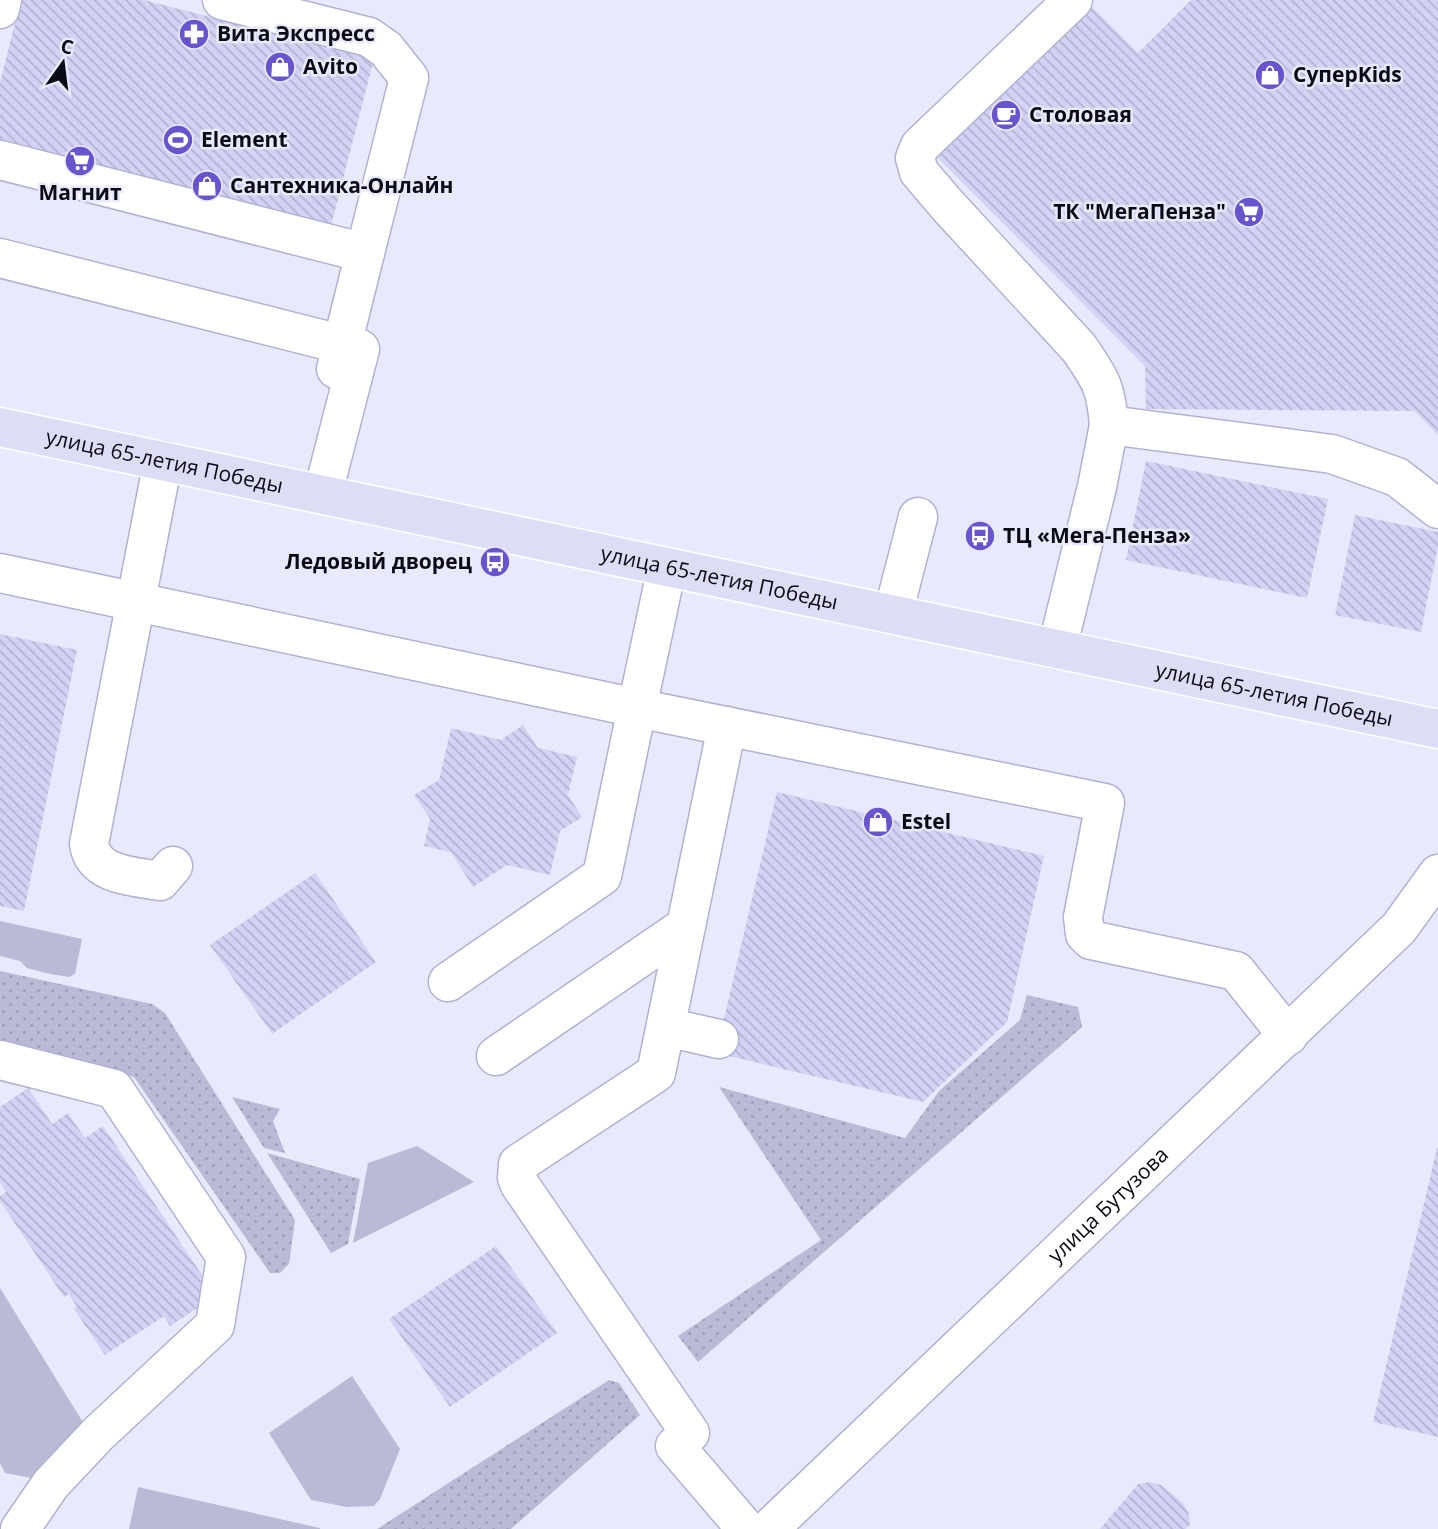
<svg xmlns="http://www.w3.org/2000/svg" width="1438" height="1529" viewBox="0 0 1438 1529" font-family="'Open Sans',sans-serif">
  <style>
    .grass { fill: url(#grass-dots) }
    .park { fill: #babad7 }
    .building { fill: url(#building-back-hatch) }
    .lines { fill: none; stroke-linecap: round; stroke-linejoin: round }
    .minor-casing { stroke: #b1b1d2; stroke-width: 41 }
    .major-casing { stroke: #fff; stroke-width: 41 }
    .minor { stroke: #fff; stroke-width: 38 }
    .major { stroke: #ddddf6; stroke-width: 38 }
    .labels { text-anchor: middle; stroke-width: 5; stroke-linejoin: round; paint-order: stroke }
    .poi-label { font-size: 21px; font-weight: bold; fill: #0b0b16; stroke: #e9e9fe; text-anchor: start }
    .street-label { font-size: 21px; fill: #0b0b16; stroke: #e9e9fe }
  </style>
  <defs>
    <pattern id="grass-dots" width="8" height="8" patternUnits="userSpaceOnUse" patternTransform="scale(1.75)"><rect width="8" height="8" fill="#babad7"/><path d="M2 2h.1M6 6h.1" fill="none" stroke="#9f9fb8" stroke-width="1.8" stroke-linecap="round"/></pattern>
    <pattern id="building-back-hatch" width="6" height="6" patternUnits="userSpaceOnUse" patternTransform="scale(1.75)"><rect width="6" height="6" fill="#d2d2f4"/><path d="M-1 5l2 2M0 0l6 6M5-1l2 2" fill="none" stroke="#b3b3d0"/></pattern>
  </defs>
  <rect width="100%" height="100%" fill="#e9e9fe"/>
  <path class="grass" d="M 0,971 L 152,1004 L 165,1013 L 295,1220 L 289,1264 L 280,1273 L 270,1273 L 134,1077 L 0,1045 Z
    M 1027,995 L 1078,1007 L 1082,1027 L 698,1362 L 678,1336 L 821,1240 L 719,1087 L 905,1138 L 939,1091 L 1020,1020 Z
    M 232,1097 L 280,1109 L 273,1121 L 285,1153 L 264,1148 Z
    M 267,1153 L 360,1179 L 348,1244 L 331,1253 Z
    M 609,1380 L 619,1383 L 640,1415 L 511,1529 L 377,1529 Z"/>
  <path class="park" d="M 0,921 L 82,939 L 75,974 L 69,977 L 50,974 L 27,968 L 20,961 L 0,956 Z
    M 417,1146 L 474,1182 L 353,1243 L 368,1163 Z
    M 0,1288 L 89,1432 L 37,1479 L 5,1473 L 0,1463 Z
    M 352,1376 L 400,1449 L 380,1499 L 374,1506 L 347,1507 L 311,1500 L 269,1433 Z
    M 138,1487 L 320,1528 L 320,1529 L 129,1529 Z"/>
  <path class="building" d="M 21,0 L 144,0 L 374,59 L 331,226 L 0,141 L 0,82 Z
    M 1191,0 L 1438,0 L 1438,435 L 1415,411 L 1146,409 L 1145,366 L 936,156 L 1090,5 L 1138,53 Z
    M 1146,461 L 1328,499 L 1307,598 L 1126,560 Z
    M 1355,515 L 1438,532 L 1438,546 L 1421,632 L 1335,615 Z
    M 0,634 L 77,650 L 24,911 L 0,906 Z
    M 523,725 L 538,748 L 577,757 L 568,795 L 582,817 L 560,831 L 550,875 L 507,865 L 473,887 L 451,852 L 424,846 L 430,819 L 414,795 L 439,780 L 451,728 L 501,740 Z
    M 777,792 L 1044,856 L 1007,1022 L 923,1102 L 716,1053 Z
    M 315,873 L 376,962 L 272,1034 L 210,945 Z
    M 28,1088 L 52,1124 L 68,1113 L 85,1138 L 103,1126 L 216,1296 L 170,1326 L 164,1316 L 105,1355 L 74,1309 L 77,1307 L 69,1294 L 64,1297 L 0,1201 L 0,1196 L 6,1192 L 0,1182 L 0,1107 Z
    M 1437,1148 L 1438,1148 L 1438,1437 L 1373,1422 Z
    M 496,1246 L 557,1333 L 450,1407 L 389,1319 Z
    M 1150,1482 L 1161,1485 L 1183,1503 L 1189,1514 L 1190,1524 L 1186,1529 L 1100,1529 L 1138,1484 Z"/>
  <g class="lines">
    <g class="minor-casing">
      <g id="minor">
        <path d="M 1073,0 L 920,146 L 915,158 L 919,172 L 948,206 L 1079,348 C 1101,380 1106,387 1109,425 L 1332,454 L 1397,477 L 1438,509"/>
        <path d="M 0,9 L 2,0"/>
        <path d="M 0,160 L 365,253 L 409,78 L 386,49 L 369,37 L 222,0"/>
        <path d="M 0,258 L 360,349 L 323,493"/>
        <path d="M 336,369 L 365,253"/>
        <path d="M 163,461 L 89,844 C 94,876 133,876 160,881 L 173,866"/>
        <path d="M 0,573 L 637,708 L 667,567"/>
        <path d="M 893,614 L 918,517"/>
        <path d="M 1057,649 L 1097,487 L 1109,425"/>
        <path d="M 448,982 L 602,876 L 637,708 L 1105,803 L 1083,917 L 1085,934 L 1091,940 L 1236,971 L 1288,1036"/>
        <path d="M 666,1027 L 719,1039"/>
        <path d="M 496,1056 L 686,926"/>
        <path d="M 0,1060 L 114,1089 L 226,1257 L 215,1325 L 98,1434 L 51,1484 L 20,1529"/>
        <path d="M 690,1433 L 520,1185 L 517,1178 L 518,1164 L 656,1073 L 727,726"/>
        <path d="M 675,1446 L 746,1529"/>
        <path id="s1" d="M 769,1529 L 1399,928 L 1438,874"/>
      </g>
    </g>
    <g class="major-casing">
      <g id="major">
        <path id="s2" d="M 0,427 L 1438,729"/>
      </g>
    </g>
    <use href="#minor" class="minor"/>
    <use href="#major" class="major"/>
  </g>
  <defs>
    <g id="pharmacy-disc" transform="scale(1.575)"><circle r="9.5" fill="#6855ce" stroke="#e9e9fe"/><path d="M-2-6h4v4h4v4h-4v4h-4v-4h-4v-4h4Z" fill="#fff"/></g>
    <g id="shop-disc" transform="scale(1.575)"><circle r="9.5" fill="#6855ce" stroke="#e9e9fe"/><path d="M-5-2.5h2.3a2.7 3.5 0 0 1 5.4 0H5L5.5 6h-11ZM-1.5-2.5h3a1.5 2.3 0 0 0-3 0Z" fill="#fff"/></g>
    <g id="cafe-disc" transform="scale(1.575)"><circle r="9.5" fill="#6855ce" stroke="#e9e9fe"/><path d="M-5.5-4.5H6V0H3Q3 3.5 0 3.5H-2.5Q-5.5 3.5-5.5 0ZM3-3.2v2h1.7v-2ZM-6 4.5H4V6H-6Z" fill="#fff"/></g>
    <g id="stadium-disc" transform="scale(1.575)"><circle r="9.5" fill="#6855ce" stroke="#e9e9fe"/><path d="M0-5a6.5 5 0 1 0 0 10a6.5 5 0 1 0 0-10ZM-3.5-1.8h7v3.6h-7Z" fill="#fff"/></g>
    <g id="supermarket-disc" transform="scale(1.575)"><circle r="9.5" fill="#6855ce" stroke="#e9e9fe"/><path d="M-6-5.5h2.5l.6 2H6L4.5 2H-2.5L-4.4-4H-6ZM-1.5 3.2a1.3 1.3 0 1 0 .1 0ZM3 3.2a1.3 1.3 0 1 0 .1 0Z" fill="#fff"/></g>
    <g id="bus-disc" transform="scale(1.575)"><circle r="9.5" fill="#6855ce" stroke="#e9e9fe"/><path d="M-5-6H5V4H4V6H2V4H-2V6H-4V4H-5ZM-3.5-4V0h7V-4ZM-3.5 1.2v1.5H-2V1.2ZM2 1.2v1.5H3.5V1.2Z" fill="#fff"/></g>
  </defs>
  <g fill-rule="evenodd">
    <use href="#pharmacy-disc" x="194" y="34"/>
    <use href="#shop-disc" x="280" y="67"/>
    <use href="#shop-disc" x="1270" y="75"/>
    <use href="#cafe-disc" x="1006" y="115"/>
    <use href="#stadium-disc" x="178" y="140"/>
    <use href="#supermarket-disc" x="80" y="161"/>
    <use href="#shop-disc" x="207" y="186"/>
    <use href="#supermarket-disc" x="1249" y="212"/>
    <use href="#bus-disc" x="980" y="536"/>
    <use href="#bus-disc" x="495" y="562"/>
    <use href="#shop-disc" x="878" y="822"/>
  </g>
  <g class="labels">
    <g class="poi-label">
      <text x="217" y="41">Вита Экспресс</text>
      <text x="303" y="74">Avito</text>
      <text x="1293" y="82">СуперKids</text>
      <text x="1029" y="122">Столовая</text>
      <text x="201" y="147">Element</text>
      <text x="230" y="193">Сантехника-Онлайн</text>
      <text x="80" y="200" text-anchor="middle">Магнит</text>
      <text x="1226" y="219" text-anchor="end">ТК "МегаПенза"</text>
      <text x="1003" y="543">ТЦ «Мега-Пенза»</text>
      <text x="472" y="569" text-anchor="end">Ледовый дворец</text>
      <text x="901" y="829">Estel</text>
    </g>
    <g class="street-label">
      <text dy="7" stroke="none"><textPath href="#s2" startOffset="168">улица 65-летия Победы</textPath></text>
      <text dy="7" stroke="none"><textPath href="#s2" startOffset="735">улица 65-летия Победы</textPath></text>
      <text dy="7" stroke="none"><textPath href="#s2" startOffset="1302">улица 65-летия Победы</textPath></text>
      <text dy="7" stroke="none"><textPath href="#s1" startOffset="469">улица Бутузова</textPath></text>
    </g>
  </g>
  <g transform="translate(63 63) rotate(14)" stroke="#e9e9fe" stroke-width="5" paint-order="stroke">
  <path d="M0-5L12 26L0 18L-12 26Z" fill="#0b0b16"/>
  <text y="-10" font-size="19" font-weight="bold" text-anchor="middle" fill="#0b0b16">С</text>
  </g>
</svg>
